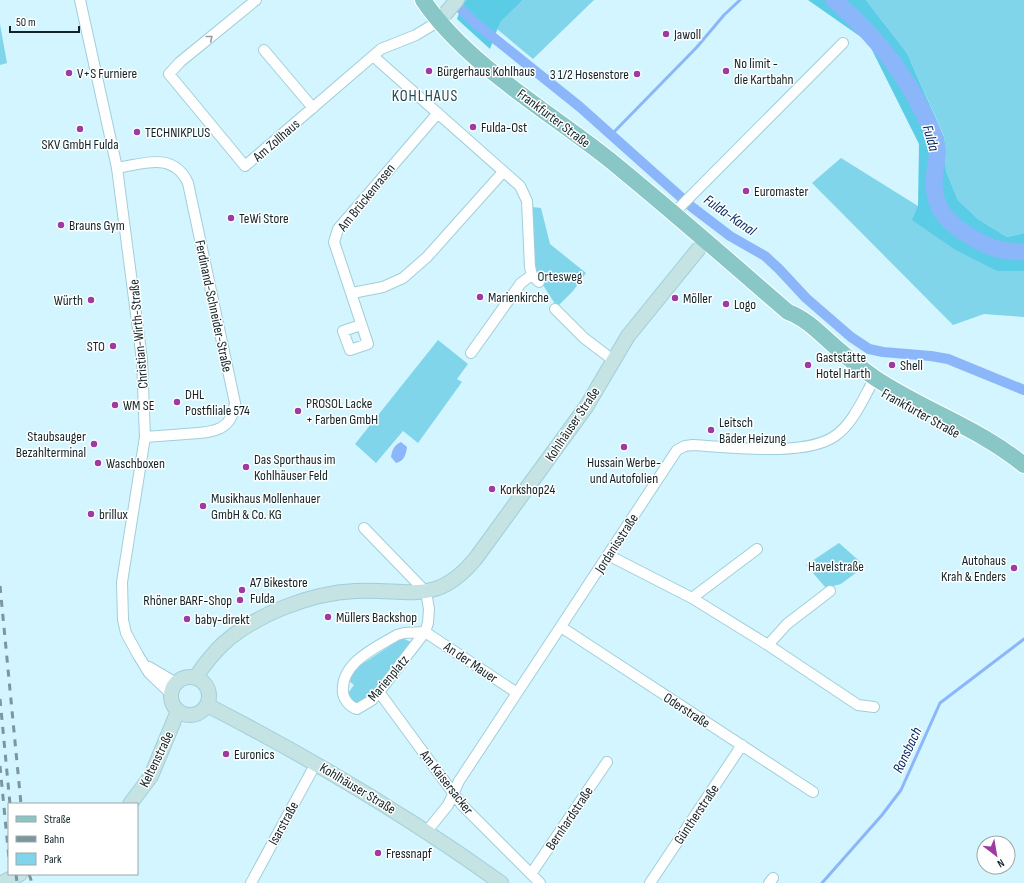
<svg xmlns="http://www.w3.org/2000/svg" width="1024" height="883" viewBox="0 0 1024 883" font-family="'Sofia Sans Condensed',sans-serif">
  <style>
    .green { fill: #80d5eb }
    .forest { fill: #5bcce6 }
    .water { fill: #8cb6fa }
    .lines { fill: none; stroke-linecap: round; stroke-linejoin: round }
    .stream { stroke: #8cb6fa; stroke-width: 3 }
    .canal { stroke: #8cb6fa; stroke-width: 10 }
    .river { stroke: #8cb6fa; stroke-width: 17 }
    .street-casing { stroke: #a2ced9; stroke-width: 12 }
    .secondary-casing { stroke: #a2ced9; stroke-width: 16 }
    .primary-casing { stroke: #fff; stroke-width: 18 }
    .street { stroke: #fff; stroke-width: 10 }
    .secondary { stroke: #c4e3e2; stroke-width: 14 }
    .primary { stroke: #88c7c5; stroke-width: 16 }
    .rail { stroke: #7b969e; stroke-width: 3; stroke-dasharray: 7 7; stroke-linecap: butt }
    .oneway { stroke: #949c9e }
    .poi-dot { fill: #9d3ba2; stroke: #fff; stroke-width: 1.5 }
    .labels { text-anchor: middle; stroke-width: 3; stroke-linejoin: round; paint-order: stroke }
    .poi-label { font-size: 14px; fill: #122328; stroke: #fff; text-anchor: start }
    .street-label { font-size: 14px; fill: #122328; stroke: #fff }
    .park-label { font-size: 14px; fill: #192e33; stroke: #fff }
    .water-label { font-size: 15px; font-style: italic; fill: #02255f; stroke: #fff }
    .quarter-label { font-size: 16px; letter-spacing: 1px; fill: #214a54; stroke: #fff }
  </style>
  <rect width="100%" height="100%" fill="#d2f5ff"/>
  <path class="green" d="M 523,0 L 594,0 L 533,59 L 497,29 L 499,22 Z
    M 866,0 L 1024,0 L 1024,233 L 1007,237 L 978,219 L 958,200 L 946,171 L 944,136 L 907,53 Z
    M 0,24 L 7,63 L 0,65 Z
    M 841,158 L 918,206 L 997,271 L 1024,271 L 1024,317 L 984,314 L 953,325 L 812,183 Z
    M 532,207 L 541,208 L 550,244 L 586,273 L 573,291 L 557,307 L 534,271 L 528,216 Z
    M 438,340 L 468,364 L 457,379 L 462,382 L 418,443 L 403,431 L 376,463 L 355,444 Z
    M 839,543 L 865,566 L 841,584 L 826,588 L 806,565 Z
    M 402,638 L 411,642 L 367,700 L 358,705 L 349,699 L 348,693 L 354,685 L 348,680 L 356,668 Z"/>
  <path class="forest" d="M 466,0 L 523,0 L 500,22 L 490,49 L 457,19 L 462,4 Z
    M 808,0 L 866,0 L 907,53 L 944,137 L 946,171 L 958,200 L 978,219 L 1007,237 L 1024,233 L 1024,271 L 997,271 L 954,249 L 912,220 L 918,206 L 919,144 L 868,42 Z"/>
  <path class="water" d="M 401,442 L 407,447 C 406,455 404,461 396,463 L 391,457 C 392,450 394,445 401,442 Z"/>
  <g class="lines">
    <path class="stream" d="M 611,135 L 697,47 L 724,15 L 740,0
      M 822,883 L 882,815 L 901,790 L 940,703 L 1024,639"/>
    <path class="canal" d="M 452,0 L 474,22 L 580,107 L 692,207 L 730,236 L 765,256 L 779,269 L 806,298 L 851,337 L 869,349 L 883,352 L 931,356 L 948,359 L 1024,390"/>
    <path class="river" d="M 834,0 C 878,37 912,82 934,136 C 942,155 933,168 934,186 C 935,195 937,205 942,212 C 952,228 984,247 1003,250 C 1010,252 1017,251 1024,252"/>
    <g class="street-casing">
      <path id="street" d="M 80,0 L 117,168 L 142,360 L 145,437 L 122,582 L 123,620 L 126,633 L 138,655 L 149,673 L 171,694
        M 256,0 L 180,62 L 169,74 L 245,166 L 381,49 L 416,35 L 439,21
        M 264,50 L 313,108
        M 373,56 L 520,186 L 527,201 L 530,267 L 532,275 L 539,282
        M 117,168 C 144,164 173,151 188,183 L 235,403 C 232,433 210,432 186,434 C 172,435 159,436 145,437
        M 673,214 L 843,43
        M 352,293 L 383,287 L 403,278 L 427,257 L 503,172
        M 555,309 L 584,338 L 613,360
        M 361,325 L 343,331 L 350,350 L 368,344 L 334,242 L 338,229 L 438,113
        M 471,353 L 521,283 L 532,275
        M 364,528 L 426,592 L 429,609 L 428,623 L 425,632 L 379,692 L 372,700 L 357,709 C 350,707 344,700 343,693 C 340,663 375,648 397,635 L 404,633 L 425,632
        M 608,555 L 692,598 L 768,645 L 858,705 L 874,707
        M 692,598 L 757,549
        M 561,627 L 813,792
        M 425,632 L 517,693
        M 768,645 L 787,624 L 830,591
        M 149,667 L 176,683
        M 379,692 L 462,805 L 540,883
        M 427,831 L 448,805 L 459,781 L 677,450 L 685,446 L 693,445 C 731,447 805,457 835,436 C 854,423 864,396 875,378
        M 531,874 L 607,762
        M 251,883 L 316,763
        M 650,883 L 742,745
        M 769,883 L 773,878"/>
    </g>
    <g class="secondary-casing">
      <path id="secondary" d="M 439,21 L 457,0
        M171 696a19 19 0 1 1 38 0a19 19 0 1 1-38 0Z
        M 195,678 C 204,665 213,653 224,643 C 257,614 311,593 355,591 C 409,588 436,607 476,558 L 586,407 L 628,336 L 705,241
        M 207,705 C 310,758 408,816 501,883
        M 130,804 L 151,776 L 178,711
        M 2,883 L 20,874"/>
    </g>
    <g class="primary-casing">
      <path id="primary" d="M 423,0 C 467,65 550,112 611,161 C 671,210 729,261 788,312 C 808,319 823,337 839,350 C 850,360 862,369 875,378 C 923,410 979,428 1024,465"/>
    </g>
    <use href="#street" class="street"/>
    <use href="#secondary" class="secondary"/>
    <use href="#primary" class="primary"/>
    <path class="rail" d="M 0,586 L 21,804
      M 0,699 L 10,804
      M 0,766 L 9,859
      M 16,874 L 17,883
      M 29,874 L 32,883"/>
  </g>
  <defs><path id="oneway-chevron" d="M-2-3.5L2.5 0L-2 3.5" fill="none" stroke-width="1.6" stroke-linecap="round" stroke-linejoin="round"/></defs>
  <use class="oneway" href="#oneway-chevron" transform="translate(210 38) rotate(-39)"/>
  <g class="poi-dot">
    <circle cx="666" cy="34" r="4"/>
    <circle cx="429" cy="71" r="4"/>
    <circle cx="726" cy="71" r="4"/>
    <circle cx="69" cy="73" r="4"/>
    <circle cx="637" cy="74" r="4"/>
    <circle cx="473" cy="127" r="4"/>
    <circle cx="80" cy="129" r="4"/>
    <circle cx="137" cy="132" r="4"/>
    <circle cx="746" cy="191" r="4"/>
    <circle cx="231" cy="218" r="4"/>
    <circle cx="61" cy="225" r="4"/>
    <circle cx="480" cy="297" r="4"/>
    <circle cx="675" cy="298" r="4"/>
    <circle cx="91" cy="300" r="4"/>
    <circle cx="726" cy="304" r="4"/>
    <circle cx="113" cy="346" r="4"/>
    <circle cx="808" cy="365" r="4"/>
    <circle cx="892" cy="365" r="4"/>
    <circle cx="177" cy="402" r="4"/>
    <circle cx="115" cy="405" r="4"/>
    <circle cx="298" cy="411" r="4"/>
    <circle cx="711" cy="430" r="4"/>
    <circle cx="94" cy="444" r="4"/>
    <circle cx="624" cy="447" r="4"/>
    <circle cx="98" cy="463" r="4"/>
    <circle cx="246" cy="467" r="4"/>
    <circle cx="492" cy="489" r="4"/>
    <circle cx="203" cy="506" r="4"/>
    <circle cx="91" cy="514" r="4"/>
    <circle cx="1014" cy="568" r="4"/>
    <circle cx="242" cy="590" r="4"/>
    <circle cx="240" cy="600" r="4"/>
    <circle cx="328" cy="617" r="4"/>
    <circle cx="187" cy="619" r="4"/>
    <circle cx="226" cy="754" r="4"/>
    <circle cx="378" cy="853" r="4"/>
  </g>
  <g class="labels">
    <g class="poi-label">
      <text x="674" y="39">Jawoll</text>
      <text x="734" y="68">No limit -<tspan x="734" dy="16">die Kartbahn</tspan></text>
      <text x="437" y="76">Bürgerhaus Kohlhaus</text>
      <text x="77" y="78">V+S Furniere</text>
      <text x="629" y="79" text-anchor="end">3 1/2 Hosenstore</text>
      <text x="481" y="132">Fulda-Ost</text>
      <text x="145" y="137">TECHNIKPLUS</text>
      <text x="80" y="149" text-anchor="middle">SKV GmbH Fulda</text>
      <text x="754" y="196">Euromaster</text>
      <text x="239" y="223">TeWi Store</text>
      <text x="69" y="230">Brauns Gym</text>
      <text x="488" y="302">Marienkirche</text>
      <text x="683" y="303">Möller</text>
      <text x="83" y="305" text-anchor="end">Würth</text>
      <text x="734" y="309">Logo</text>
      <text x="105" y="351" text-anchor="end">STO</text>
      <text x="816" y="362">Gaststätte<tspan x="816" dy="16">Hotel Harth</tspan></text>
      <text x="900" y="370">Shell</text>
      <text x="185" y="399">DHL<tspan x="185" dy="16">Postfiliale 574</tspan></text>
      <text x="306" y="408">PROSOL Lacke<tspan x="306" dy="16">+ Farben GmbH</tspan></text>
      <text x="123" y="410">WM SE</text>
      <text x="719" y="427">Leitsch<tspan x="719" dy="16">Bäder Heizung</tspan></text>
      <text x="86" y="441" text-anchor="end">Staubsauger<tspan x="86" dy="16">Bezahlterminal</tspan></text>
      <text x="254" y="464">Das Sporthaus im<tspan x="254" dy="16">Kohlhäuser Feld</tspan></text>
      <text x="624" y="467" text-anchor="middle">Hussain Werbe-<tspan x="624" dy="16">und Autofolien</tspan></text>
      <text x="106" y="468">Waschboxen</text>
      <text x="500" y="494">Korkshop24</text>
      <text x="211" y="503">Musikhaus Mollenhauer<tspan x="211" dy="16">GmbH &amp; Co. KG</tspan></text>
      <text x="99" y="519">brillux</text>
      <text x="1006" y="565" text-anchor="end">Autohaus<tspan x="1006" dy="16">Krah &amp; Enders</tspan></text>
      <text x="250" y="587">A7 Bikestore<tspan x="250" dy="16">Fulda</tspan></text>
      <text x="232" y="605" text-anchor="end">Rhöner BARF-Shop</text>
      <text x="336" y="622">Müllers Backshop</text>
      <text x="195" y="624">baby-direkt</text>
      <text x="234" y="759">Euronics</text>
      <text x="386" y="858">Fressnapf</text>
    </g>
    <g class="street-label">
      <text transform="translate(554 118) rotate(37)" y="5">Frankfurter Straße</text>
      <text transform="translate(276 140) rotate(-41)" y="5">Am Zollhaus</text>
      <text transform="translate(366 197) rotate(-51)" y="5">Am Brückenrasen</text>
      <text transform="translate(214 306) rotate(78)" y="5">Ferdinand-Schneider-Straße</text>
      <text transform="translate(138 334) rotate(-95)" y="5">Christian-Wirth-Straße</text>
      <text transform="translate(921 413) rotate(29)" y="5">Frankfurter Straße</text>
      <text transform="translate(572 424) rotate(-56)" y="5">Kohlhäuser Straße</text>
      <text transform="translate(616 543) rotate(-57)" y="5">Jordanisstraße</text>
      <text transform="translate(471 662) rotate(34)" y="5">An der Mauer</text>
      <text transform="translate(388 678) rotate(-50)" y="5">Marienplatz</text>
      <text transform="translate(687 710) rotate(33)" y="5">Oderstraße</text>
      <text transform="translate(156 759) rotate(-64)" y="5">Keltenstraße</text>
      <text transform="translate(447 782) rotate(52)" y="5">Am Kaisersacker</text>
      <text transform="translate(358 788) rotate(31)" y="5">Kohlhäuser Straße</text>
      <text transform="translate(696 814) rotate(-56)" y="5">Güntherstraße</text>
      <text transform="translate(569 818) rotate(-56)" y="5">Bernhardstraße</text>
      <text transform="translate(283 823) rotate(-61)" y="5">Isarstraße</text>
    </g>
    <g class="park-label">
      <text x="560" y="281">Ortesweg</text>
      <text x="836" y="571">Havelstraße</text>
    </g>
    <g class="water-label">
      <text transform="translate(931 138) rotate(74)" y="5">Fulda</text>
      <text transform="translate(730 215) rotate(35)" y="5">Fulda-Kanal</text>
      <text transform="translate(907 750) rotate(-65)" y="5">Ronsbach</text>
    </g>
    <g class="quarter-label">
      <text x="425" y="101">KOHLHAUS</text>
    </g>
  </g>
  <rect x="8" y="803" width="130" height="72" fill="#ffffff" stroke="#a0a7a9"/>
  <rect x="16" y="816" width="20" height="6" fill="#88c7c5" stroke="#a0a7a9"/>
  <text x="44" y="823" font-size="12" fill="#122328">Straße</text>
  <rect x="16" y="836" width="20" height="6" fill="#7b969e" stroke="#a0a7a9"/>
  <text x="44" y="843" font-size="12" fill="#122328">Bahn</text>
  <rect x="16" y="853" width="20" height="12" fill="#80d5eb" stroke="#a0a7a9"/>
  <text x="44" y="863" font-size="12" fill="#122328">Park</text>
  <g transform="translate(996 855) rotate(149)"><circle r="19" fill="#ffffff" stroke="#a0a7a9"/>
  <path d="M0-3L7 15L0 10L-7 15Z" fill="#9d3ba2"/>
  <text y="-6" font-size="11" font-weight="bold" text-anchor="middle" fill="#122328">N</text>
  </g>
  <path d="M10 26v6h69v-6" fill="none" stroke="#122328" stroke-width="2"/>
  <text x="16" y="26" font-size="12" fill="#122328" stroke="#ffffff" stroke-width="3" paint-order="stroke">50 m</text>
</svg>
